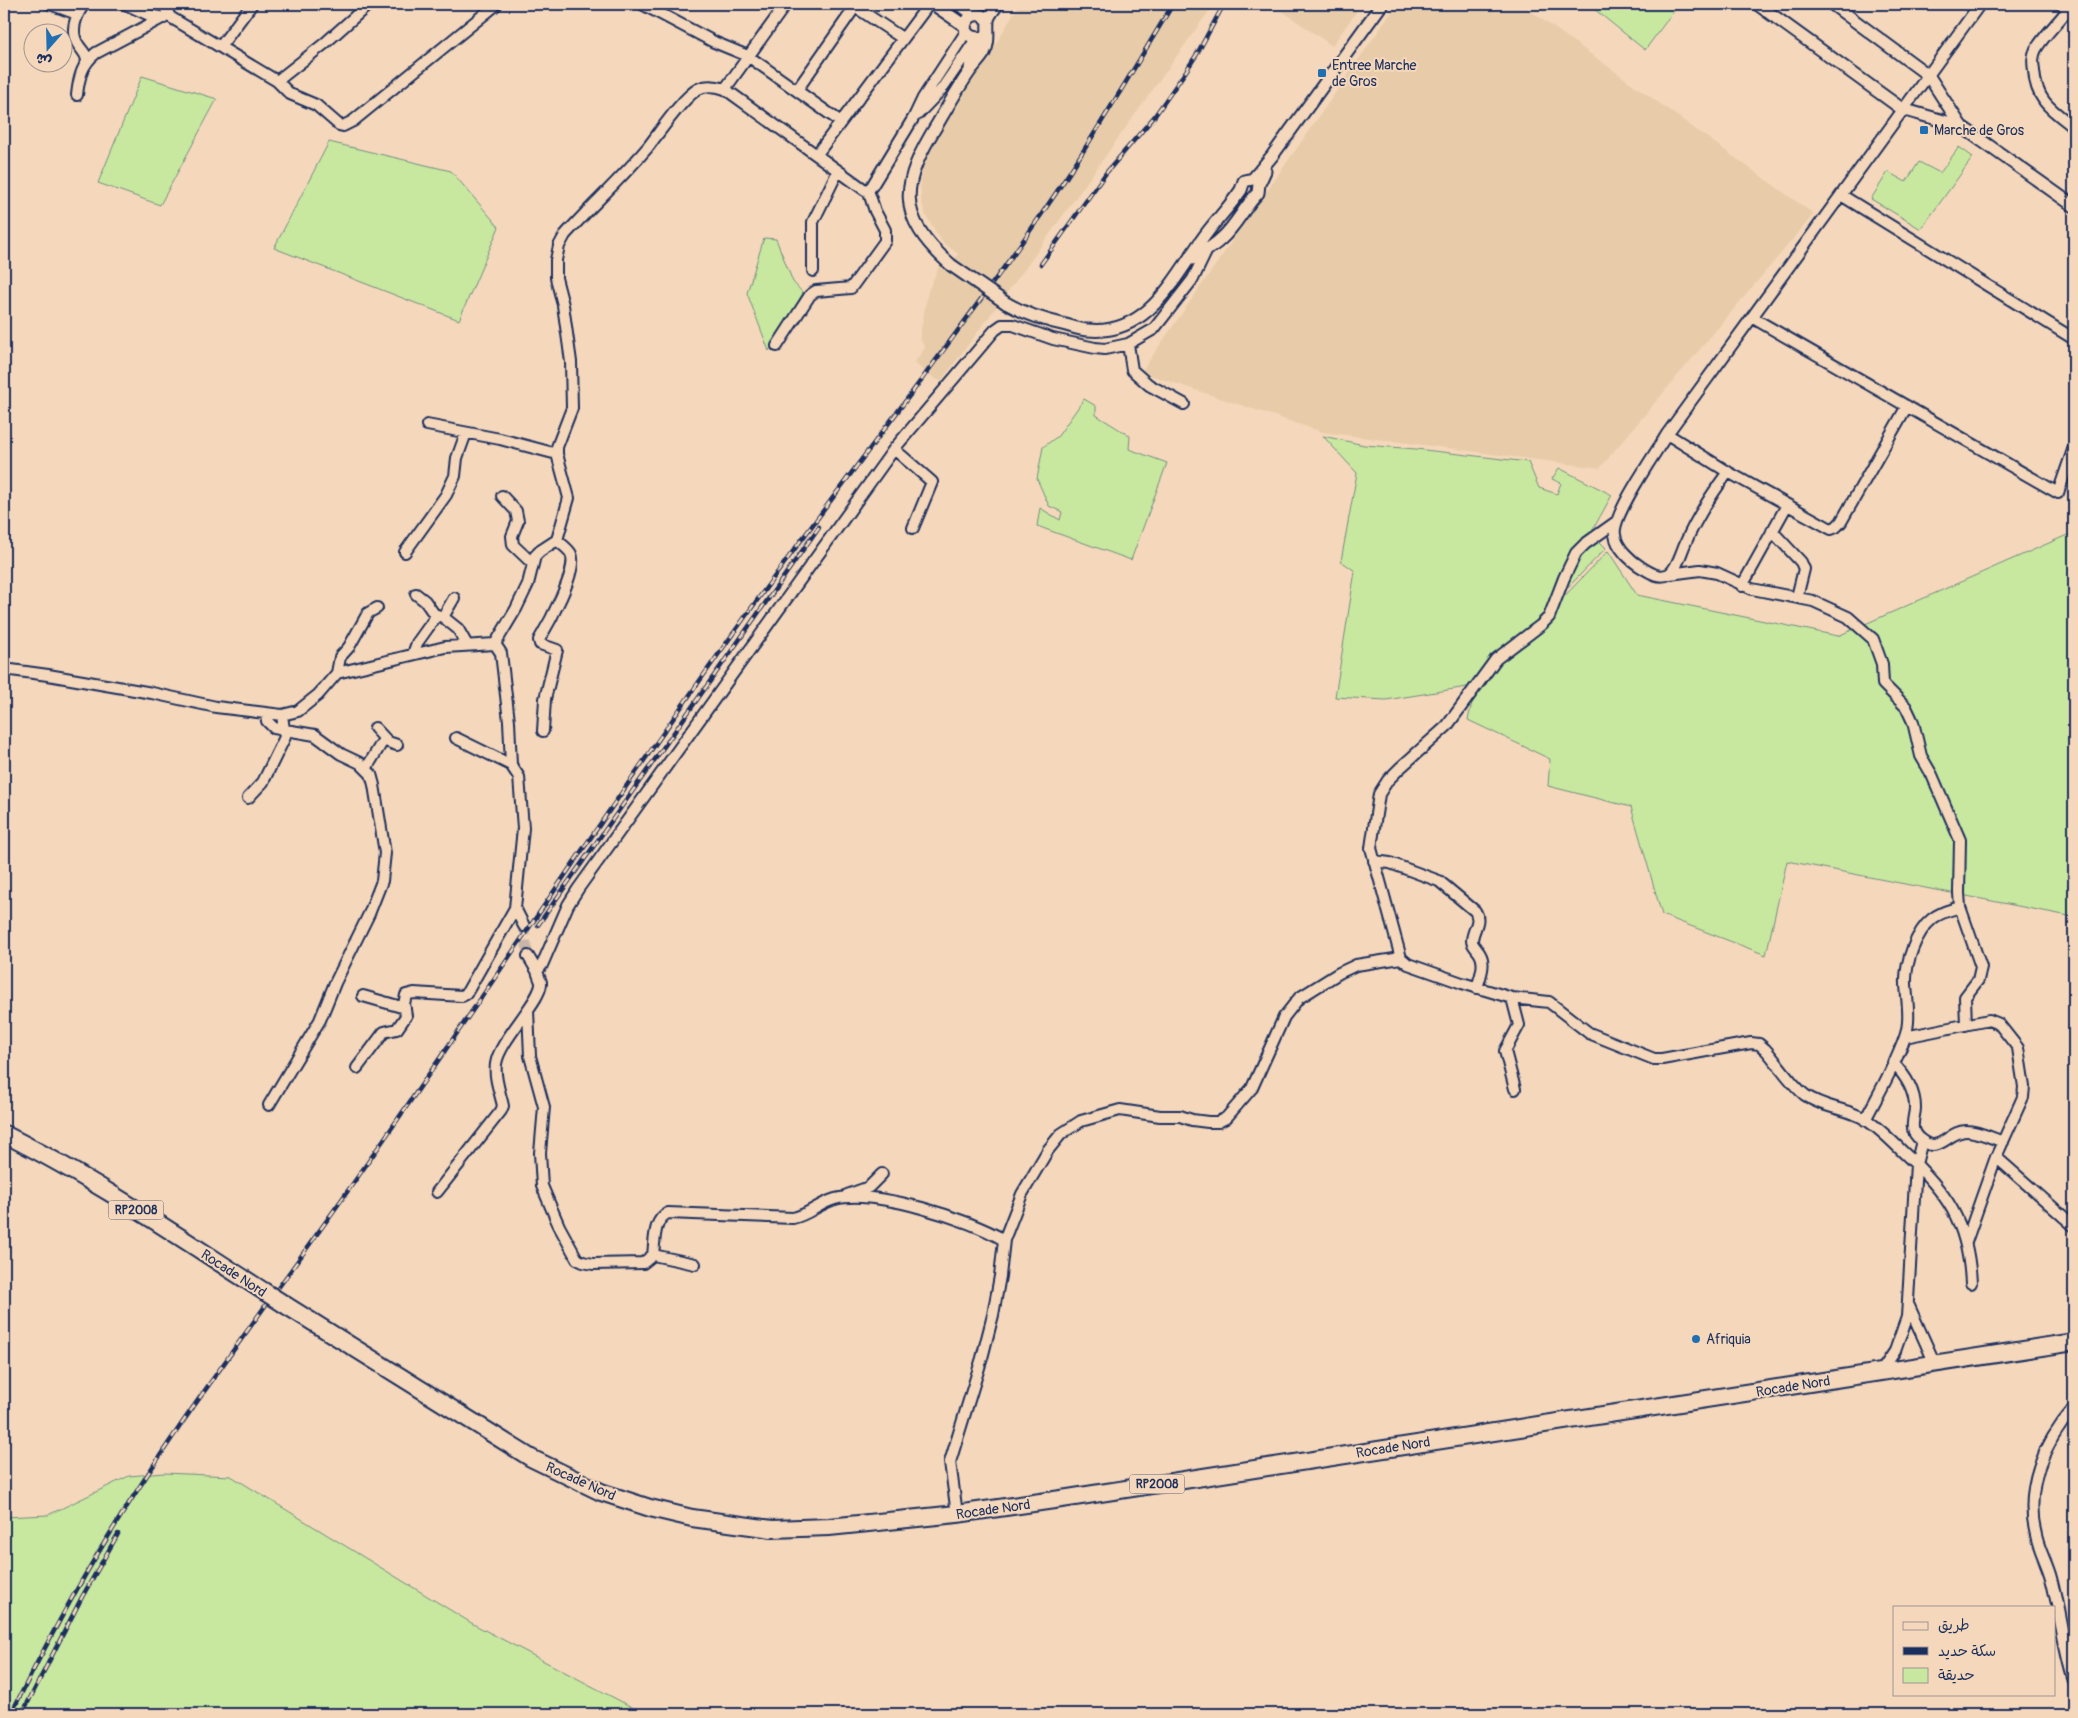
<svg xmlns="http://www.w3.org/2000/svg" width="2078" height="1718" viewBox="0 0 2078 1718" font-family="Pangolin,'Playpen Sans Arabic',sans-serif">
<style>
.built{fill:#e8cca9}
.green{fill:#c8e8a0;stroke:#728c7f}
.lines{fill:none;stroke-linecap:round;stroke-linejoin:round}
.minor-tunnel{stroke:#c9b6a8;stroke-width:10;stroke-dasharray:10 5;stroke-linecap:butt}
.minor-casing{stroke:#1b2f5e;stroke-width:14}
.tertiary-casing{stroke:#1b2f5e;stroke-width:15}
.trunk-casing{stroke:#1b2f5e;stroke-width:20}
.minor{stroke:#f5d8bb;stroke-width:10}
.tertiary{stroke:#f5d8bb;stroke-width:11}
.trunk{stroke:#f5d8bb;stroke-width:16}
.rail-casing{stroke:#1b2f5e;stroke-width:4.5}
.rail{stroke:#f5d8bb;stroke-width:2.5;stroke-dasharray:8;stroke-linecap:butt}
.tertiary-bridge-casing{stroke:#1b2f5e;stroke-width:15;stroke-linecap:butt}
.trunk-bridge-casing{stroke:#1b2f5e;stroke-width:20;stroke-linecap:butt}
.tertiary-bridge{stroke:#f5d8bb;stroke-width:11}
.trunk-bridge{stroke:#f5d8bb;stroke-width:16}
.poi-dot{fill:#1f6fb2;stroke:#f5d8bb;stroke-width:2}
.labels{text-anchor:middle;stroke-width:4;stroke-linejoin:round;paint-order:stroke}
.shield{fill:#f5d8bb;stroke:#5c627a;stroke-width:1}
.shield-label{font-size:12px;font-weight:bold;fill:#1b2f5e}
.poi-label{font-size:14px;fill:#1b2f5e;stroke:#f5d8bb;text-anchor:start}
.street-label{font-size:14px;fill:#1b2f5e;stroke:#f5d8bb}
</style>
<rect width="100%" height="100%" fill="#f5d8bb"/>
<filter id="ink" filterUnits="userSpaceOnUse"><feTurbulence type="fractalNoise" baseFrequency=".02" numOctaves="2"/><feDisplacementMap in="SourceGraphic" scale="10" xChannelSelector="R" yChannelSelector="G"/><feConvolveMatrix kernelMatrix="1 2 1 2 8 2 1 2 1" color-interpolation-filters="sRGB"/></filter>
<g filter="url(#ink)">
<!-- built -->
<path class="built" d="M1019,4H1214L1027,266L941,381L935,379L914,363L925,348L920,339V334L928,291L940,264L947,270L958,254L942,242L926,216L921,201L920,181L924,162L941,128L994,47Z
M1272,4H1362L1332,46Z
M1397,4H1521L1814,214L1600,468L1322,432L1141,372Z"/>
<!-- green -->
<path class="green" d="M1588,4H1679L1645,50Z
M142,76L217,99L160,205L98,183Z
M329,142L451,171L499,227L459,320L274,248Z
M1959,147L1973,157L1921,229L1871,199L1888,172L1906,182L1919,162L1940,173Z
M764,238L776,239L793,282L803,293L769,351L747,293Z
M1084,399L1096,406V415L1130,436L1129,449L1167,463L1131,560L1037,526L1040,508L1060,520L1062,512L1049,506L1037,479L1043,447L1058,436Z
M1323,436L1364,445L1416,449L1528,462L1539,488L1557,494L1561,483L1552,479L1559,468L1612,495L1591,533L1606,548L1473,686L1386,700L1335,697L1355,571L1341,561L1357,473Z
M2074,532V917L1787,861L1766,955L1662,915L1631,807L1548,786L1550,759L1468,720L1475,689L1608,551L1637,595L1838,636Z
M164,1473L231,1476L473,1624L645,1714H4V1517L48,1515L129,1476Z"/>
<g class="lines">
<!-- minor-tunnel -->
<path class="minor-tunnel" d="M524,926L528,956"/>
<defs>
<path id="minor" d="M50,4L77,14
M84,4C75,17 69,32 79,46C83,52 86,53 87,60
M125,4L149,15L164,18
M168,4L166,9L170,17L277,81L290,94L316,105L339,125L343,126L353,121L497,4
M642,4L714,42L748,56L841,122
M851,4L902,38
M2061,4L2068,9L2074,17
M2072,4C2061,20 2046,33 2036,49C2032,57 2033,63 2034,71C2036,101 2052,110 2074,127
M220,47L252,4
M277,81L324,44L369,4
M725,89L786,4
M797,90L855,7
M77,95C79,77 82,64 96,53L162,18
M917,115L941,90L974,42
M817,154L929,4
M868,190L872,186L914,117L923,98L966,32
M1841,195L2074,339
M813,271V222L838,171
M1753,318L2058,493L2074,447
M1128,344L1132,370L1149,385L1184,404
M427,425L500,439L557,454
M1667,434L1728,472L1831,529L1836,527L1841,522L1907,406
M894,449L932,482L913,528
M1728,472C1711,495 1696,518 1685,544C1681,553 1677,569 1669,574C1659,579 1649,572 1641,567C1630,560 1617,548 1615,535C1611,516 1656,453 1667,434L1980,4
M502,496L516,511L518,521L512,536L513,545L532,563
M1616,522L1585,544L1576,553L1564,578L1549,617L1541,625L1496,659L1447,726L1400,768L1388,780L1379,794L1371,848L1401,958L1408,964L1462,983L1512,998L1549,1002L1589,1033L1654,1059H1662L1751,1043L1759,1044L1765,1049C1778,1063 1790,1083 1805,1095C1823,1108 1846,1108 1865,1119C1879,1128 1891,1140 1903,1152C1947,1192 1968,1222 1971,1283
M1772,531L1801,562L1804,569L1797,597
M405,552L446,495L455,476L457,458L466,433
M1670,574L1700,570L1717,573L1752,589L1813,601L1848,617L1873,639L1882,664L1883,684L1906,707L1913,722L1921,756L1932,775L1960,840L1959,893L1960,907L1981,967L1978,980L1965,997L1966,1025
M1742,586L1787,505
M416,594L425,601L434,614L443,617L458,629L467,645
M443,617L454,598
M413,654L417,643L437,615
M4,669L48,675L152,693L216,707L282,715L298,711L318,695L337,673L445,647L495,644L516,609L528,584L535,556L540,551L557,540
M337,673L340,657L349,647L368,613L377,608
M266,714L267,721L274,728L315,735L341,754L360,763L371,774L374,785L385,853L382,881L369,914L335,983L320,1020L269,1105
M375,728L388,742L397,745
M543,731L545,699L557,650L540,644L539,640C548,625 579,569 571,554C569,549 561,544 557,540L569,498L557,454V447L572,408L571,362L563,305L556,278V260L559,246L565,235C592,205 622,178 648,147C659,133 683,97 698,89C706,85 716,86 725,89L865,190H868L875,211L885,230V241L851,288L816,291L810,295L777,346
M456,738L511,765
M366,769L384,739
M248,798L263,782L285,737L282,715
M1374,861L1390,863L1439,881L1475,911C1482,922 1472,930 1472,941C1472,945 1478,950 1480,954C1486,964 1480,977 1477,988
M515,908L524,926
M528,956L537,971
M363,996L405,1008
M1512,998L1519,1025L1505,1051L1515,1089
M528,1010L530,1056L544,1107L540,1153L542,1186L559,1226L577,1259L583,1262L593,1264L643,1263L653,1255C655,1241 653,1220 668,1213L793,1218C808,1215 820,1203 835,1199C874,1189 970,1219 1004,1240
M1905,1037L1989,1020L1999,1024L2018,1048L2024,1087L2023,1097L1996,1157L1966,1242
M1893,1063C1905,1075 1915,1090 1915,1108C1915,1113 1913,1118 1913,1123C1912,1130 1915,1136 1921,1140C1940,1155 1948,1131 1966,1131C1978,1131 1992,1138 2003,1142
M357,1068L384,1032L397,1029L406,1016L404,1004L406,995L414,993L462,996L466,994L515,908L523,828L519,777L511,765L509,721L501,653L495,644
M1865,1120C1879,1093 1895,1066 1905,1037C1911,1020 1907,1002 1906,984C1905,963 1916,932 1932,919C1940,912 1951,910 1960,907
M1996,1157L2074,1226
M437,1192L501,1111L503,1106C500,1092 494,1078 496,1064C499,1040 543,999 541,982C540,979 538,975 537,971L542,965L568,905L578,889L894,449L995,330L1002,325H1013L1053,339L1095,348L1105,349L1128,344L1154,329L1193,279L1208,248
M847,1195L869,1187L882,1174
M653,1255L695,1264
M1909,1306L1935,1364
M1881,1372L1895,1351L1907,1317L1916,1164L1922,1141
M2074,1408C2044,1443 2024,1487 2036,1535C2039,1550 2047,1563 2051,1578C2060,1612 2063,1647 2074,1680
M957,1514L950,1462L982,1358L993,1315L1000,1276L1004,1240L1022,1194L1048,1150L1061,1134L1081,1121L1120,1110L1160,1116H1180L1192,1120L1208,1122H1218L1226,1118L1252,1088L1284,1017L1299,998L1339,973L1356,965L1401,958"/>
<path id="tertiary" d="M933,4L965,26
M959,4L973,14
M1757,4L1902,109L1961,126L2074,206
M1832,4L1928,75L1961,126
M980,38C951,38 971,0 988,21
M970,70C971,59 973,41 984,37
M1192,259C1202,253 1213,247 1221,239C1236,226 1244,207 1258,193L1259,184L1265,171
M951,265C894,215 901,183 938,123C948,106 958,88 970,71C974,65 980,60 984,53C990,42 987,32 988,20C989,15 995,8 998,4
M1006,303C1025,314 1044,320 1066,325C1073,327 1081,330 1088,330C1146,336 1173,281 1201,241C1213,223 1229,208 1241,190L1244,181L1253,179L1272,156L1382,4"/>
<path id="trunk" d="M4,1134C95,1179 179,1237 265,1292
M287,1306L531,1458L601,1492L650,1508L692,1518L772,1529L829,1527L957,1514L1068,1498L2074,1342"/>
</defs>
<!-- minor casing -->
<use href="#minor" class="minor-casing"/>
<!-- tertiary casing -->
<use href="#tertiary" class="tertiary-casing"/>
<!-- trunk casing -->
<use href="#trunk" class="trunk-casing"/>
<!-- minor -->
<use href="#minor" class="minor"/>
<!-- tertiary -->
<use href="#tertiary" class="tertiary"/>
<!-- trunk -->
<use href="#trunk" class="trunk"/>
<defs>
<path id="rail" d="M1041,264L1106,173L1154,117L1186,71L1197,54L1224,4
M538,925L819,527
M11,1714C42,1652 74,1591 111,1532C189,1405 281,1287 366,1165C493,983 615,798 745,617C842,482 946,352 1041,215C1088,147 1130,75 1173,4
M22,1714L82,1597L118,1534"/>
</defs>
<!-- rail casing -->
<use href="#rail" class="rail-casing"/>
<!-- rail -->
<use href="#rail" class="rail"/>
<defs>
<path id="tertiary-bridge" d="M951,265L1006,303"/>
<path id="trunk-bridge" d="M265,1292L287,1306"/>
</defs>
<!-- tertiary-bridge casing -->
<use href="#tertiary-bridge" class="tertiary-bridge-casing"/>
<!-- trunk-bridge casing -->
<use href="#trunk-bridge" class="trunk-bridge-casing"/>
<!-- tertiary-bridge -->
<use href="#tertiary-bridge" class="tertiary-bridge"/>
<!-- trunk-bridge -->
<use href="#trunk-bridge" class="trunk-bridge"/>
</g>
</g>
<!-- markers -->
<g class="poi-dot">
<rect x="1317" y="68" width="10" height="10" rx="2.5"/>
<rect x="1919" y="125" width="10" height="10" rx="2.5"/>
<circle cx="1696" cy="1339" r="5"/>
</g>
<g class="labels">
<!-- shield labels -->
<g class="shield">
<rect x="108.5" y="1200.5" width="55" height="19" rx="4"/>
<rect x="1129.5" y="1474.5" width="55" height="19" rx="4"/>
</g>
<g class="shield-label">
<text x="136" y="1214">RP2008</text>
<text x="1157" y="1488">RP2008</text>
</g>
<!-- poi labels -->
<g class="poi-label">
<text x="1332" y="70">Entree Marche<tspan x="1332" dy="16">de Gros</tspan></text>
<text x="1934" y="135">Marche de Gros</text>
<text x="1706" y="1344">Afriquia</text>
</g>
<!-- street labels -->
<g class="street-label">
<text transform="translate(234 1273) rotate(33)" y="5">Rocade Nord</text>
<text transform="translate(1793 1386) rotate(-9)" y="5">Rocade Nord</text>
<text transform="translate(1393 1447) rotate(-9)" y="5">Rocade Nord</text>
<text transform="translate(581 1481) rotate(24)" y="5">Rocade Nord</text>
<text transform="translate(993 1509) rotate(-8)" y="5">Rocade Nord</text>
</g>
</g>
<!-- margin -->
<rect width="2078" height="1718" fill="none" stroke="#f5d8bb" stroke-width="20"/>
<rect x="10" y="10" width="2058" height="1698" fill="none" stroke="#1b2f5e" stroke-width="2" filter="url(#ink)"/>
<!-- legend -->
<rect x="1893" y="1606" width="162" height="90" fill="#f5d8bb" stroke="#9e9496"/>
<rect x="1903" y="1622" width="25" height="8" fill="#f5d8bb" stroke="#9e9496"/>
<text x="1938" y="1630" font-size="15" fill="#1b2f5e">طريق</text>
<rect x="1903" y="1647" width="25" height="8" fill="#1b2f5e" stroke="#9e9496"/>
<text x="1938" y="1656" font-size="15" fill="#1b2f5e">سكة حديد</text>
<rect x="1903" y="1668" width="25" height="15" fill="#c8e8a0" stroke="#9e9496"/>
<text x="1938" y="1680" font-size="15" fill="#1b2f5e">حديقة</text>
<!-- north arrow -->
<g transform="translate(48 48) rotate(200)"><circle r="24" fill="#f5d8bb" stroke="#9e9496"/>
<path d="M0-4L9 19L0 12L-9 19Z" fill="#1f6fb2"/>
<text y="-8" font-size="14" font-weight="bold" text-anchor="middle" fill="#1b2f5e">ش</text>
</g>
</svg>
